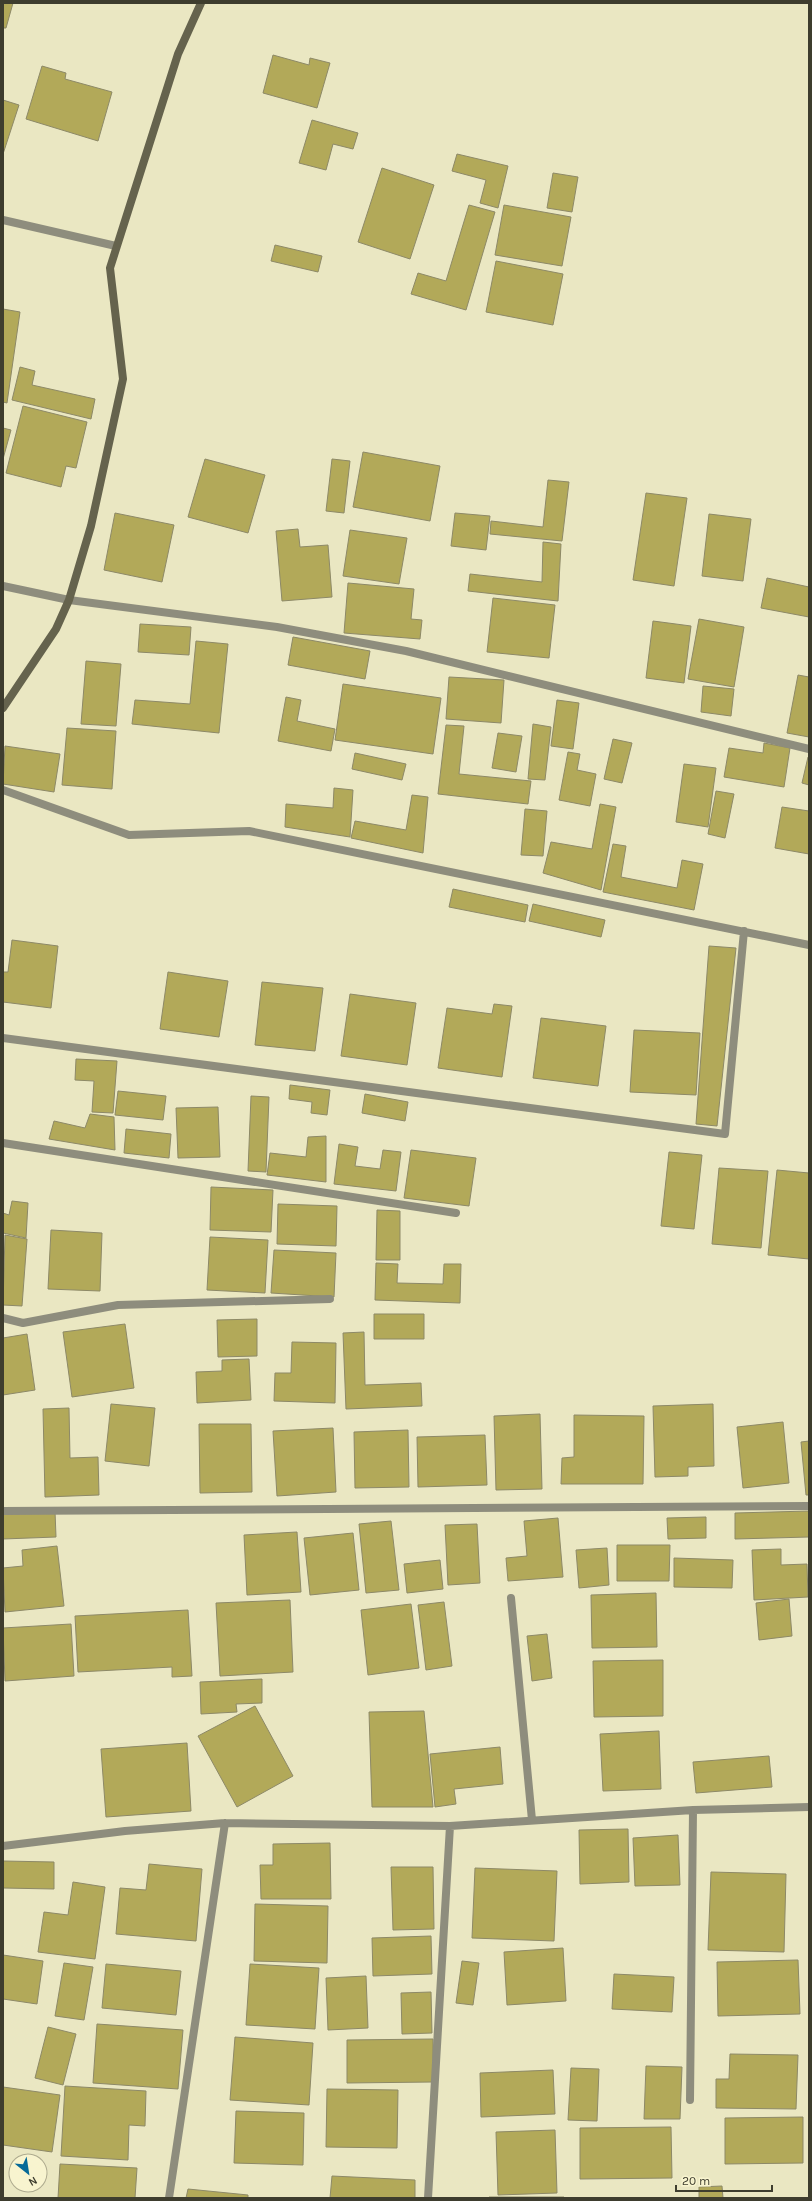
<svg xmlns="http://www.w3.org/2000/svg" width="812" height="2201" viewBox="0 0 812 2201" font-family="Karla,sans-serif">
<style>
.building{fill:#b2a959;stroke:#8d8967}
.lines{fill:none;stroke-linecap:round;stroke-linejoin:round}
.street{stroke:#8e8d7d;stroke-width:8}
.secondary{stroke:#65634d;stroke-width:8}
</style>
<rect width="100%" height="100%" fill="#eae7c2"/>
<!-- building -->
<path class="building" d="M3,3H13L6,28H3Z
M273,55L309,65L310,58L330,63L317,108L263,93Z
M42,66L66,73L65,79L112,92L98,141L26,119Z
M3,100L19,105L3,154Z
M312,120L358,133L353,149L333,144L326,170L299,163Z
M457,154L508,166L498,208L480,203L486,180L452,171Z
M382,168L434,185L410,259L358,242Z
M553,173L578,177L572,212L547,208Z
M469,205L495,212L466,310L411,294L418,273L446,281Z
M504,205L571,217L562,266L495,255Z
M275,245L322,256L318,272L271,261Z
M496,261L563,274L553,325L486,312Z
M3,309L20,312L7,403L3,402Z
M20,367L35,371L32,385L95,399L91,419L12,400Z
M23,406L87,422L76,468L66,466L61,487L6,473Z
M3,428L11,430L3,459Z
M363,452L440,466L430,521L353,507Z
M205,459L265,475L248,533L188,517Z
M332,459L350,461L344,513L326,511Z
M548,480L569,482L562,541L490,534L491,521L543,527Z
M646,493L687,498L674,586L633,580Z
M115,513L174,525L162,582L104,570Z
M455,513L490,516L486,550L451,546Z
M709,514L751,519L743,581L702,576Z
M298,529L300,547L328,545L332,597L282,601L276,531Z
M350,530L407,538L399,584L343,576Z
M543,542L561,544L558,601L468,591L470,574L542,582Z
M767,578L809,587V617L761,608Z
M348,583L414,589L411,619L422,620L420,639L344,633Z
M493,598L555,605L549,658L487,652Z
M699,619L744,627L734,687L688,679Z
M653,621L691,626L684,683L646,678Z
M140,624L191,627L189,655L138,652Z
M293,637L370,651L365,679L288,665Z
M196,641L228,644L219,733L132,724L135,700L190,704Z
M86,661L121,664L116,726L81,724Z
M798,675L809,677V737L787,733Z
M449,677L504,680L501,723L446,719Z
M343,684L441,698L433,754L335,740Z
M703,686L734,689L731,716L701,712Z
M286,697L301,700L297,721L335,729L331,751L278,741Z
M557,700L579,703L573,749L551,746Z
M533,724L551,727L545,780L528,779Z
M446,725L464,726L459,774L531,781L528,804L438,794Z
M67,728L116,731L112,789L62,785Z
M498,733L522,736L516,772L492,768Z
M613,739L632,743L622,783L604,779Z
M764,743L790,748L784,787L724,777L729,748L763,753Z
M5,746L60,754L54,792L3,784Z
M568,752L580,754L577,770L596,774L590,806L559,800Z
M355,753L406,764L402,780L352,769Z
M808,757H809V785L802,783Z
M684,764L716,768L708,827L676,822Z
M334,788L353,790L350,837L285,827L286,804L333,808Z
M716,791L734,794L725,838L708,834Z
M412,795L428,797L423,853L351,838L355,821L406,830Z
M600,804L616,807L601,890L543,873L551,842L592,849Z
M782,807L809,811V854L775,848Z
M525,809L547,811L543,856L521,855Z
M613,844L626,846L621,877L677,888L682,860L703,864L694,910L603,892Z
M453,889L528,905L525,922L449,907Z
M533,904L605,920L601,937L529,921Z
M12,940L58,946L51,1008L3,1002V972H8Z
M709,946L736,948L717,1126L696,1124Z
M168,972L228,981L219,1037L160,1029Z
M262,982L323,988L315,1051L255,1045Z
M350,994L416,1003L407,1065L341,1056Z
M494,1004L512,1006L502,1077L438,1068L447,1008L492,1014Z
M541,1018L606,1026L598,1086L533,1078Z
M634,1030L700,1033L696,1095L630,1092Z
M76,1059L117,1061L113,1113L92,1112L94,1081L75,1080Z
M290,1085L330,1090L327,1115L311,1113L312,1102L289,1099Z
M118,1091L166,1096L163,1120L115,1115Z
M365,1094L408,1102L405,1121L362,1113Z
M251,1096L269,1097L266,1172L248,1171Z
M218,1107L220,1157L178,1158L176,1108Z
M90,1114L114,1117L115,1150L49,1139L54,1121L85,1128Z
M126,1129L171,1134L169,1158L124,1153Z
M326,1136V1182L267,1175L270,1153L306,1157L308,1137Z
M339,1144L358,1147L355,1166L380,1169L383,1150L401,1152L396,1191L334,1184Z
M411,1150L476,1158L469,1206L404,1198Z
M669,1152L702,1155L694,1229L661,1226Z
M719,1168L768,1171L761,1248L712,1244Z
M777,1170L809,1173V1259L768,1255Z
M211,1187L273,1190L271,1232L210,1230Z
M12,1201L28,1203L26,1238L3,1233V1213L9,1215Z
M278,1204L337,1206L336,1246L277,1244Z
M377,1210L400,1211V1260H376Z
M51,1230L102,1233L100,1291L48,1289Z
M5,1235L27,1239L22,1306L3,1305Z
M210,1237L268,1240L265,1293L207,1290Z
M274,1250L336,1253L334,1297L271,1293Z
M376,1263L398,1264L397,1283L443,1284L444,1264H461L460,1303L375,1300Z
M374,1314H424V1339H374Z
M257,1319V1356L218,1357L217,1320Z
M125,1324L134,1388L72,1397L63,1332Z
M364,1332L365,1385L421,1383L422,1406L346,1409L343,1333Z
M27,1334L35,1390L3,1395V1338Z
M292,1342L336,1343L335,1403L274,1401L275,1373H291Z
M249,1359L251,1400L197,1403L196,1372L222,1371V1360Z
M111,1404L155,1408L149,1466L105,1461Z
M713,1404L714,1466L688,1467V1476L655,1477L653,1406Z
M69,1408L70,1458L98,1457L99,1495L45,1497L43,1409Z
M540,1414L542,1489L496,1490L494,1416Z
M574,1415L644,1416L643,1484H561L562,1458L574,1457Z
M783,1422L789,1483L743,1488L737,1427Z
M199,1424H251L252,1492L200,1493Z
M333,1428L336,1492L277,1496L273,1431Z
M408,1430L409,1487L355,1488L354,1432Z
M485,1435L487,1485L418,1487L417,1437Z
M809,1441V1495H806L801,1442Z
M55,1511L56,1537L3,1539V1513Z
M809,1511V1537L735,1539V1513Z
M706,1517V1538L668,1539L667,1518Z
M558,1518L563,1577L508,1581L506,1558L527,1556L524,1521Z
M391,1521L399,1590L366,1593L359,1524Z
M477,1524L480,1583L448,1585L445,1525Z
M297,1532L301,1592L247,1595L244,1535Z
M353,1533L359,1590L310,1595L304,1538Z
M617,1545H670L669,1581H617Z
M57,1546L64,1606L5,1612L3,1568L23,1566L22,1550Z
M607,1548L609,1585L579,1588L576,1550Z
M781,1549V1565L807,1564L808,1597L754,1600L752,1550Z
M674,1558L733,1560L732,1588L674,1587Z
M440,1560L443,1589L407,1593L404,1564Z
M656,1593L657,1647L592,1648L591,1595Z
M789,1599L792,1636L759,1640L756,1603Z
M290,1600L293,1672L220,1676L216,1603Z
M444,1602L452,1666L426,1670L418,1605Z
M411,1604L419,1668L368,1675L361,1610Z
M188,1610L192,1676L172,1677V1667L78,1672L75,1616Z
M71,1624L74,1676L5,1681L3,1628Z
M547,1634L552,1678L532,1681L527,1636Z
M663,1660V1716L594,1717L593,1661Z
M262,1679V1703L236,1704L237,1712L201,1714L200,1682Z
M255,1706L293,1776L237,1807L198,1736Z
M424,1711L433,1807H372L369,1712Z
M659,1731L661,1789L603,1791L600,1734Z
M187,1743L191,1811L106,1817L101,1749Z
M500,1747L503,1784L454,1789L456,1804L435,1807L430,1754Z
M769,1756L772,1787L696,1793L693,1762Z
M628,1829L629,1882L580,1884L579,1830Z
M678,1835L680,1885L635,1886L633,1838Z
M330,1843L331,1899H261L260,1865H273V1844Z
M3,1861L54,1862V1889L3,1888Z
M149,1864L202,1869L196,1941L116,1934L120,1888L146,1890Z
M391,1867H433L434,1929L393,1930Z
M475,1868L557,1871L554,1941L472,1938Z
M711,1872L786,1874L784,1952L708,1950Z
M73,1882L105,1887L95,1959L38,1952L44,1912L68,1915Z
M255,1904L328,1906L327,1963L254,1961Z
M431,1936L432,1974L373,1976L372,1938Z
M563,1948L566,2001L507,2005L504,1952Z
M3,1955L43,1961L37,2004L3,1999Z
M798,1960L800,2014L718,2016L717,1962Z
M462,1961L479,1963L473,2005L456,2003Z
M64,1963L93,1967L84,2020L55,2016Z
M106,1964L181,1971L176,2015L102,2008Z
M250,1964L319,1968L315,2029L246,2025Z
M614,1974L674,1977L672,2012L612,2009Z
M366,1976L368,2028L328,2030L326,1978Z
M431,1992L432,2033L402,2034L401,1993Z
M97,2024L183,2030L178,2089L93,2083Z
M48,2027L76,2034L63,2085L35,2078Z
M235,2037L313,2043L309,2105L230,2100Z
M433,2039V2082L347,2083V2040Z
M730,2054L798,2055L796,2109L716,2108V2079H729Z
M646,2066L682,2067L680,2119H644Z
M571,2068L599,2069L597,2121L568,2120Z
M553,2070L555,2114L481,2117L480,2073Z
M65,2086L146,2091L145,2126L129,2125L128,2160L61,2156Z
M3,2087L60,2095L52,2152L3,2145Z
M327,2089L398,2090L397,2148L326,2147Z
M236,2111L304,2113L303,2165L234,2163Z
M803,2117V2163L725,2164V2118Z
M671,2127L672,2178L580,2179V2128Z
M555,2130L557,2193L498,2195L496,2132Z
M60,2164L137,2168L135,2198H58Z
M332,2176L415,2180V2198H330Z
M722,2186L723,2198H699V2187Z
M188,2189L248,2195V2198H186Z
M489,2197H564L565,2198H489Z"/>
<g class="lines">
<!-- street -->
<path class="street" d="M3,220L116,246
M3,586L69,600L277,627L406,651L809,749
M3,790L129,835L249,831L809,945
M3,1038L725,1134L744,931
M3,1143L456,1213
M3,1318L23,1323L118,1305L330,1299
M3,1511L809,1506
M511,1598L532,1820
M3,1846L125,1831L225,1823L450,1826L693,1810L809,1807
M690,2100L693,1810
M169,2198L225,1823
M428,2198L450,1826"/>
<!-- secondary -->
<path class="secondary" d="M3,708L56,629L69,600L91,526L123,379L110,268L178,54L201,3"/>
</g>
<!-- border -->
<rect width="812" height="2201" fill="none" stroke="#3e3d2e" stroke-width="8"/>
<!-- north arrow -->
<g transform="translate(28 2173) rotate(150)"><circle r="19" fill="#f8f4cf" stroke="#aeab8f"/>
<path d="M0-3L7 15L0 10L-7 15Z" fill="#066a98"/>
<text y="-6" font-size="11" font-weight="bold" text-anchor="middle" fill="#3e3d2e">N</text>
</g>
<!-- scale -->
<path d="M676 2185v6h96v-6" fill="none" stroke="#3e3d2e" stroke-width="2"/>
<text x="682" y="2185" font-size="12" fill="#3e3d2e" stroke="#f8f4cf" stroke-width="3" paint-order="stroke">20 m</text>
</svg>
